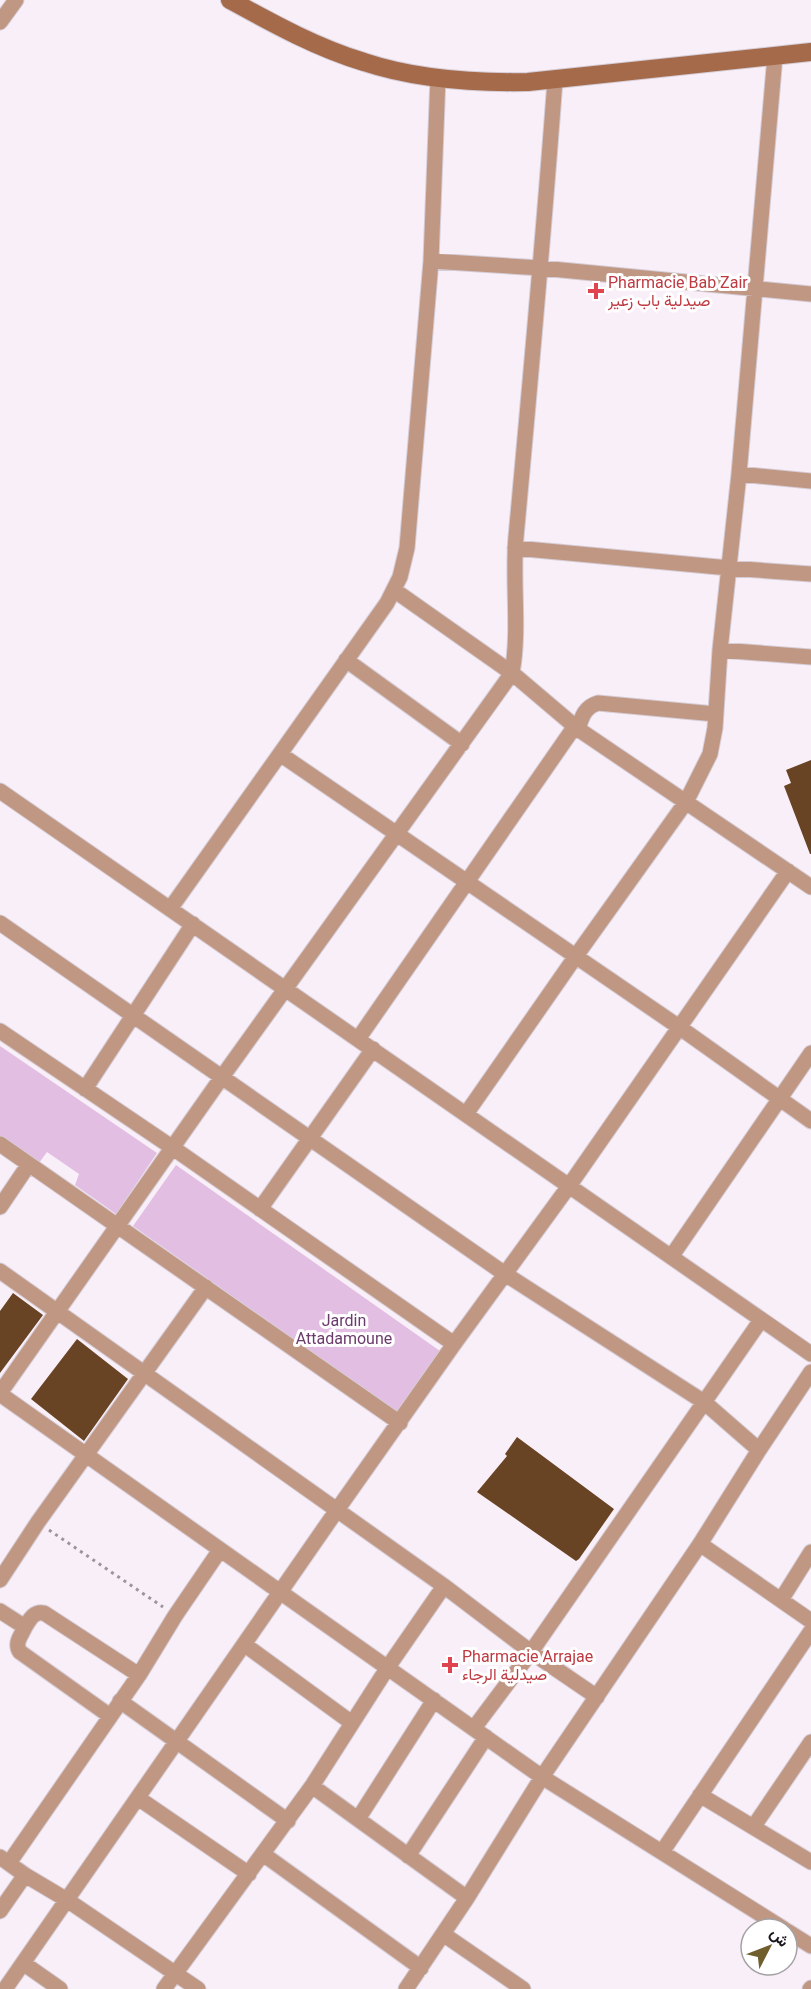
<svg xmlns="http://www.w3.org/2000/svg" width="811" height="1989" viewBox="0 0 811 1989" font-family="Roboto,Vazirmatn,sans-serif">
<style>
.green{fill:#e3bee3}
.building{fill:#694424}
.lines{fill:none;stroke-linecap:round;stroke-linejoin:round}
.street-casing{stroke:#d5ccd5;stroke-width:17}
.secondary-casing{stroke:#d5ccd5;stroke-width:20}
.path{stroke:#9c959c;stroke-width:3;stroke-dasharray:3 4.5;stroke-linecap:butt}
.street{stroke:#c09782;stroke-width:15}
.secondary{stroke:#a46a4a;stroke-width:18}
.health-dot{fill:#e0444e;stroke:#fff;stroke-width:2}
.labels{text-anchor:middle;stroke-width:6;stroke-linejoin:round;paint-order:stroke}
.health-label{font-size:16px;fill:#be3a42;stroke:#fff;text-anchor:start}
.park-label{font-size:16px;fill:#6b3a6c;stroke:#fff}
</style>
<rect width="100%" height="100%" fill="#f9eff9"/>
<!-- green -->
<path class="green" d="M0,1046L157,1153L116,1214L75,1185L79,1174L47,1152L39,1163L0,1136Z
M176,1165L440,1351L397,1412L133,1226Z"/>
<!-- building -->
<path class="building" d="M811,760V854H810L784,786L791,783L786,770Z
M13,1293L43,1315L0,1373V1311Z
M77,1339L128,1379L84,1441L31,1399Z
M517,1437L614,1509L579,1559L576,1561L477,1492L507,1456L505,1454Z"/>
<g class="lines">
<defs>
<path id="street" d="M0,22L16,0
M431,261L541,268L811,294
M739,474L811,481
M515,548L729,568L811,574
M394,590L512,673L578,729L811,887
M720,650L811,657
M346,660L462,744
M578,729C582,716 585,707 598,703L715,714
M280,754L679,1027L811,1121
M0,791L811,1354
M170,909L387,603L400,577L407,548L431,261L438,77
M0,923L505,1274L704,1402L759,1450
M0,1031L173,1148L454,1344
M358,1039L575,726
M85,1089L193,924
M466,1114L576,956L686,802L710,754L715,728L720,650L739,474L775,56
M0,1144L400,1423
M0,1207L29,1164
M260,1209L373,1049
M671,1257L811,1053
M0,1271L444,1586L531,1652L597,1697
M0,1393L222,1077L512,673C520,629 512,582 516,537C530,385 544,232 555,80
M0,1394L542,1777L784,1929
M700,1544L811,1621
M0,1580L38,1522L206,1287
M781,1600L811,1552
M0,1611L25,1627C21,1636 14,1643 20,1652L110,1716
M25,1627C30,1619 34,1611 44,1613L139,1675
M245,1645L352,1723
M120,1701L288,1821
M474,1728L531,1652L761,1320
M312,1786L467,1898
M700,1795L811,1862
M138,1798L249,1874
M358,1819L434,1700
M754,1826L811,1742
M662,1852L811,1631
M263,1854L421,1968
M408,1856L486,1737
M0,1857L25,1875L67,1900L198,1989
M9,1863L139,1675L175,1616L220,1550
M0,1911L25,1875
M787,1931L811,1946
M443,1934L523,1989
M23,1963L60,1989
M5,1989L337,1510L454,1344L569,1186L788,871
M164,1989L312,1786L388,1667L444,1586
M406,1989L467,1898L542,1777L700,1544L759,1450L811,1372
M810,1989L811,1988"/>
<path id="secondary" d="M230,0C272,23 317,48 364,62C415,79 474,83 528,82L811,52"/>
</defs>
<!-- street casing -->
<use href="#street" class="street-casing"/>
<!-- secondary casing -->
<use href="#secondary" class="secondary-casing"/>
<!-- path -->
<path class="path" d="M49,1530L163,1607"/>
<!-- street -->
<use href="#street" class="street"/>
<!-- secondary -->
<use href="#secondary" class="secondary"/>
</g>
<!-- markers -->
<g class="health-dot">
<path d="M593 282h6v6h6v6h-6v6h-6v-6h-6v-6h6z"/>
<path d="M447 1656h6v6h6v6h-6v6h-6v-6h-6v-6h6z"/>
</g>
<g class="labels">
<!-- health labels -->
<g class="health-label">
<text x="608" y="288">Pharmacie Bab Zair<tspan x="608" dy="18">صيدلية باب زعير</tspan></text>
<text x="462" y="1662">Pharmacie Arrajae<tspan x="462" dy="18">صيدلية الرجاء</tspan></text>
</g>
<!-- park labels -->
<g class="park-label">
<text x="344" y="1326">Jardin<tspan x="344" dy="18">Attadamoune</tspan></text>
</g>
</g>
<!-- north arrow -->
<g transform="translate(769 1947) rotate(48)"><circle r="28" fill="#ffffff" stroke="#a3a1a3" stroke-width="1.5"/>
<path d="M0-4.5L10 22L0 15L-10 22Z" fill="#715e2d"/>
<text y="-9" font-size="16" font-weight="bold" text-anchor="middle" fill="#181518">ش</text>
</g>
</svg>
